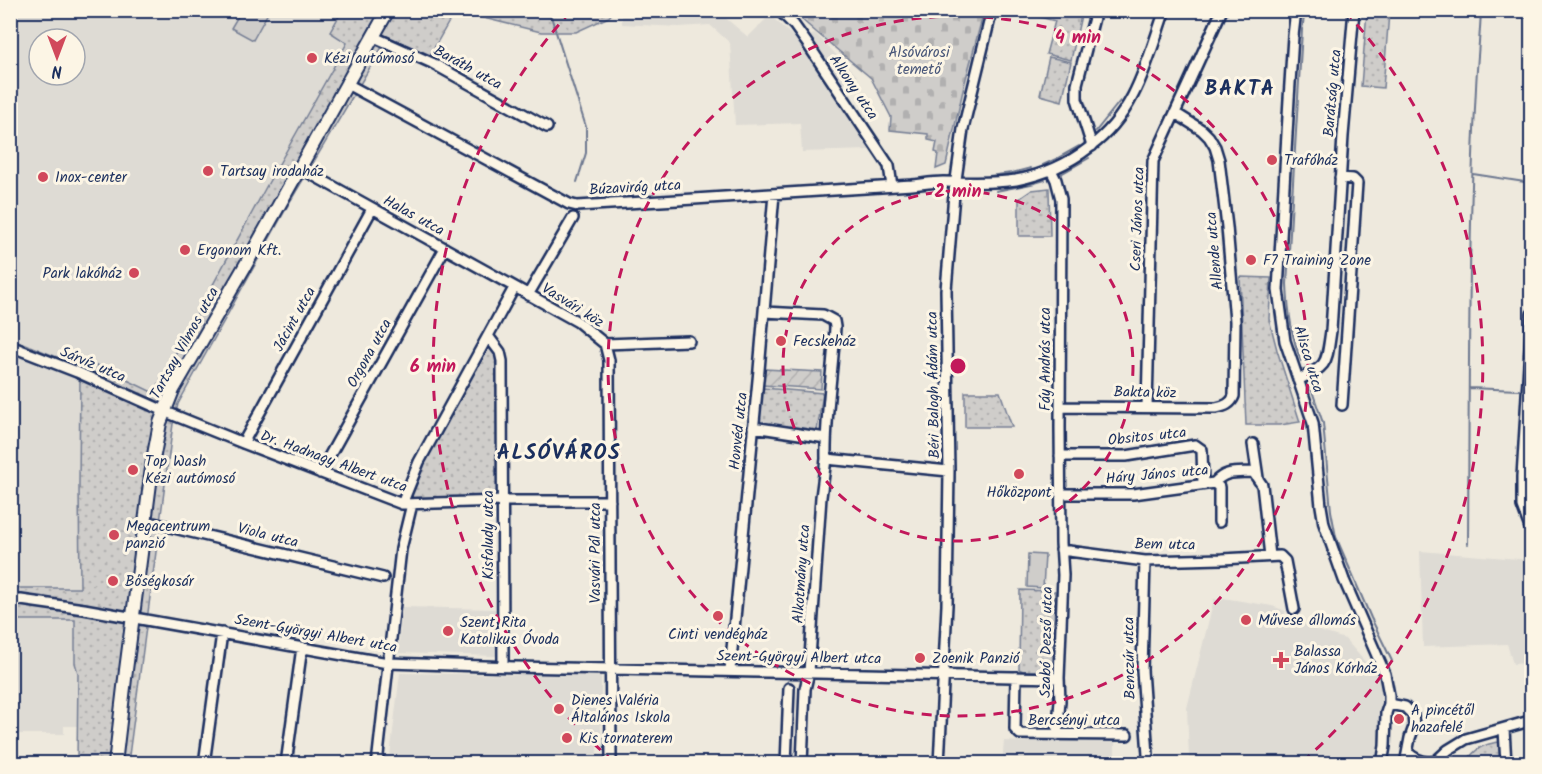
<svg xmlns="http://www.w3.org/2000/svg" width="1542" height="774" viewBox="0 0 1542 774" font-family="Kalam,sans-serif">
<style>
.built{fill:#dedbd4;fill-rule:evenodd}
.grass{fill:url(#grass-dots);stroke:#757e94;stroke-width:1.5}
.cemetery{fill:url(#cemetery-stones);stroke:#757e94;stroke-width:1.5}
.garden{fill:url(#garden-furrows);stroke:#757e94;stroke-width:1.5}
.pitch{fill:#cfcdca;stroke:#757e94;stroke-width:1.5}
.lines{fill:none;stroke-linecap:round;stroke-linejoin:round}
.stream{stroke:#6c778f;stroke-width:2}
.minor-casing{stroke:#1b2f5e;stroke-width:14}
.major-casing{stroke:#1b2f5e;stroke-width:16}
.minor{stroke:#fcf5e5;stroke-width:9}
.major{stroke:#fcf5e5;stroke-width:12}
.ring{fill:none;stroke:#c2185b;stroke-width:3;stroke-dasharray:10 8}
.poi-dot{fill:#d1495b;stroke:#fcf5e5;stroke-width:2}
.labels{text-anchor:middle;stroke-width:6;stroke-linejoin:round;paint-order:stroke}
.park-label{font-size:15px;fill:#485679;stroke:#fcf5e5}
.poi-label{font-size:15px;fill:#1b2f5e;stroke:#fcf5e5;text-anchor:start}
.street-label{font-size:15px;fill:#1b2f5e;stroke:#fcf5e5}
.district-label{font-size:21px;font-weight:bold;letter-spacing:1.5px;fill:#1b2f5e;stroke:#fcf5e5}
.centre{fill:#c2185b;stroke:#fcf5e5;stroke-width:3}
.ring-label{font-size:18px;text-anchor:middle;font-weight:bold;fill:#c2185b;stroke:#fcf5e5;stroke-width:6;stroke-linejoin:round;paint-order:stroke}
</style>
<defs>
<pattern id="grass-dots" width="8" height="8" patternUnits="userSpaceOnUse" patternTransform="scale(1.5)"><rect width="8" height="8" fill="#cfcdca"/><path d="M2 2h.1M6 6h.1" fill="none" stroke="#b1b0b0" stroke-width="1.8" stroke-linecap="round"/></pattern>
<pattern id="cemetery-stones" width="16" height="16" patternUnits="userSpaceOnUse" patternTransform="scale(1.5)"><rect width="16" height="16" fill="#cfcdca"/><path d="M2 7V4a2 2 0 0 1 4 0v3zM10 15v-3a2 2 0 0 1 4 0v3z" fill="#b1b0b0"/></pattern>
<pattern id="garden-furrows" width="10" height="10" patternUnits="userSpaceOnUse" patternTransform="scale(1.5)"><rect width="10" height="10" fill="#cfcdca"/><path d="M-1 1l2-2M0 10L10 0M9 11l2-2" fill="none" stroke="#b1b0b0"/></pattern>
</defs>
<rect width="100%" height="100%" fill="#eee9dd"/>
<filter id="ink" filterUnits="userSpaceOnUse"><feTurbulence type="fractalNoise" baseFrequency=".0167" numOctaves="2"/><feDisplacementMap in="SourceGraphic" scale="12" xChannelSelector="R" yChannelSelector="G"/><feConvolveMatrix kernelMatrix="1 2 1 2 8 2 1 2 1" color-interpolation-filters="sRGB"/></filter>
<g filter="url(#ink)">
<!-- built -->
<path class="built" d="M716,10L748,37L770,15L800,43L815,33L857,76L838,86L877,145L870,150L802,152L800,123L735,125L730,43L710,25L679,27L622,24V11Z
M10,11H342L330,32L348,43L266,187L154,393L84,359L64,360L11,338ZM39,39H75V75H39Z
M10,352L80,377L79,485L80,588H11Z
M1420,551L1531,560V663L1513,664L1507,644L1423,647Z
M1223,598L1272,606L1286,611L1284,615L1313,629L1345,639L1382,681L1378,756L1375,763L1142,764V758H1189L1187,708L1214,599L1222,601Z
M402,607L497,609L496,656L398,653Z
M10,620H75V663L78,673V726H64V734H11Z
M400,673L601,676V742H597V754H599V763L389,764Z
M1027,738H1115V763L1002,764L1004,741L1026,742Z"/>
<!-- grass -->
<path class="grass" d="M342,11H614L609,17L576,32H541L455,11L430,55L388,37L291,200L178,404L173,424L128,763H77L78,673L75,663V620H11V588H80L79,485L80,377L11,352L10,338L64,360L84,359L154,393L266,187L347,43L330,32Z
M1038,11H1082L1071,60L1046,54L1055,21L1036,16Z
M1367,11L1389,13L1383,88L1361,86Z
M1049,57L1071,62L1062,101L1040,95Z
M1049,188L1050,236H1019V199L1032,190Z
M1240,277L1271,278L1269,319L1277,350L1300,422L1280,425H1246Z
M488,340L498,355L499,495L494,498L410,500L416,477Z
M763,388L823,393L817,431L759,423Z
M965,392H1000L1012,427H965Z
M1020,590L1055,591L1053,666L1051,671H1023L1019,669Z
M1499,742L1500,763H1467L1466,762C1475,749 1483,744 1499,742Z"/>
<!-- cemetery -->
<path class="cemetery" d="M792,11H984L964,86L946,165L936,169L938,153L935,152L937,142L928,140V134L890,130L891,117L871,78L816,32Z"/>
<!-- garden -->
<path class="garden" d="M764,369L822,372L821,389L762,385Z"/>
<!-- pitch -->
<path class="pitch" d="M241,11H269L253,40L231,28Z
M1028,554L1045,555L1043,588L1027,587Z"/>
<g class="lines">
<!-- stream -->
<path class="stream" d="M549,10L586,127V153L577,182
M1481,13L1532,18
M1096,131L1120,101
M1043,165L1056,159L1079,146
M1061,174L1089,158
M1473,174L1531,183
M989,176L1012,173L1031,168
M996,191L1031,184L1045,180
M1301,361C1291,336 1288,311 1287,284L1302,30L1305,10
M1310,385L1323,423L1331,511L1336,537L1371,618L1392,661
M1469,388L1519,390
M1468,544C1469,392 1468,240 1476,88C1477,62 1480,36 1481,10"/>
<defs>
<path id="minor" d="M779,10L794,25L809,46L889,166L892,186
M1296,10L1293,36L1289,99L1278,290L1285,341L1313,423L1321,506L1324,524L1344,580L1385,674L1389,695V704L1386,713L1385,746L1382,764
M374,37L432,63L547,127
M347,84L569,204L577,206C616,204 655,201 694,199C767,194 839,190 912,185C922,184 933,182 943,182C968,182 991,184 1016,180C1043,175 1068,164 1090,147C1136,113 1147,61 1165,10
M1092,146L1077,99V84L1096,10
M300,168L578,322L605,344L689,341
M1051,170L1056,180L1061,199L1060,428L1061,543L1063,575L1059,678L1060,701L1057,735
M1340,178L1353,179L1357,183L1342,405
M528,295L573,218
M764,312L823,315L834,321L835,327C833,371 825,415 826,459L949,471
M1532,314L1522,477V506L1532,533
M488,336L500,352L502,361L503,666
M605,344L609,360L611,764
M10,346L77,372L171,414L243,443L402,504L503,501H610
M1298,380C1329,365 1326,364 1331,331L1343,136L1354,10
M1060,407L1216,408C1225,406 1231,404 1234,396L1235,321L1227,227L1219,160L1215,147L1209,137L1202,130L1175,113
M1147,407L1153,161L1222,10
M753,427L826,438
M243,443L372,209
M1253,444L1258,478
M1060,456H1126L1195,445L1202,450L1203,484
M320,473L445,248
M1214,483C1226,470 1236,473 1253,472L1262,485L1270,556
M1060,494H1133L1214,483L1219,487V522
M402,504L419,462L514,288
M145,521L383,578
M1061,550L1145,561L1222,559L1280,556L1285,561L1294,609
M1145,561L1142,670L1148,755
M10,600H21L84,609L388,663L515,667L1059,678
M730,670L759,370L774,194
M1016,677L1015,729L1020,734L1127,735
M1389,704L1405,707L1413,715L1414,727L1410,738L1405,764
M1504,729L1506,764
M1408,753C1416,760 1425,764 1436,761L1437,764
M1436,761L1448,750L1466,739L1526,722L1532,719
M204,764L222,633
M286,764L302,647
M377,764L401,549L412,504
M786,764L789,688
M802,764L805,689L809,672L821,497L826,459
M939,764L947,605L949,471L946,290L954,194L963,129L992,10"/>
<path id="major" d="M115,764L126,670L153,460L160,423L173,390L245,266L388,10"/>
</defs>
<!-- minor casing -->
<use href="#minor" class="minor-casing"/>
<!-- major casing -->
<use href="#major" class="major-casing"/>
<!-- minor -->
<use href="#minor" class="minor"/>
<!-- major -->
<use href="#major" class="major"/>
</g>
</g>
<!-- distance rings -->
<g class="ring">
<circle cx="958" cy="366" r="175"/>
<circle cx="958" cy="366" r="350"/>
<path d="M614 762A525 525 0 0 1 571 11M1345 11A525 525 0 0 1 1302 762"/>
</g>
<!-- markers -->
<g class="poi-dot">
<circle cx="312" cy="58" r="6"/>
<circle cx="1272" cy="160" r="6"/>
<circle cx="208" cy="171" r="6"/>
<circle cx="43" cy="177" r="6"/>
<circle cx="185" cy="250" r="6"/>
<circle cx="1251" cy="260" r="6"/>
<circle cx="134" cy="273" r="6"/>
<circle cx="781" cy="341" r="6"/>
<circle cx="133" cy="470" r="6"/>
<circle cx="1019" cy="474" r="6"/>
<circle cx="114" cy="535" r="6"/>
<circle cx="113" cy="581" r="6"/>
<circle cx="718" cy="616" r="6"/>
<circle cx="1246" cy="620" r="6"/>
<circle cx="448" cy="631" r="6"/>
<circle cx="920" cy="658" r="6"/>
<path d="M1278 651h6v6h6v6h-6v6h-6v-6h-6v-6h6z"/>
<circle cx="559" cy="709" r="6"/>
<circle cx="1399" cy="719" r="6"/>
<circle cx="567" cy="738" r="6"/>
</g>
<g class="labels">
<!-- park labels -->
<g class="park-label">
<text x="919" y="57">Alsóvárosi<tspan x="919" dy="17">temető</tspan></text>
</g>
<!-- poi labels -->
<g class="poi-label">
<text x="324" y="63">Kézi autómosó</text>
<text x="1284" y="165">Trafóház</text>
<text x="220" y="176">Tartsay irodaház</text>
<text x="55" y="182">Inox-center</text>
<text x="197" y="255">Ergonom Kft.</text>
<text x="1263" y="265">F7 Training Zone</text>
<text x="122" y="278" text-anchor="end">Park lakóház</text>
<text x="793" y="346">Fecskeház</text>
<text x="145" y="466">Top Wash<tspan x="145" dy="17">Kézi autómosó</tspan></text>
<text x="1019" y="497" text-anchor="middle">Hőközpont</text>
<text x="126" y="531">Megacentrum<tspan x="126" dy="17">panzió</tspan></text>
<text x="125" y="586">Bőségkosár</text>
<text x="1258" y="625">Művese állomás</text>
<text x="460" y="627">Szent Rita<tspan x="460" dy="17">Katolikus Óvoda</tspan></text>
<text x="718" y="639" text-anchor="middle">Cinti vendégház</text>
<text x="1294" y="656">Balassa<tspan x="1294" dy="17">János Kórház</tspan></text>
<text x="932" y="663">Zoenik Panzió</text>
<text x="571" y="705">Dienes Valéria<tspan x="571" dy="17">Általános Iskola</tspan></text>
<text x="1411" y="715">A pincétől<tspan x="1411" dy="17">hazafelé</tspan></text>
<text x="579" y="743">Kis tornaterem</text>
</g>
<!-- street labels -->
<g class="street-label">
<text transform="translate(468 67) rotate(29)" y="5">Baráth utca</text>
<text transform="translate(854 87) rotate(56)" y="5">Alkony utca</text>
<text transform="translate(1332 93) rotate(-85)" y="5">Barátság utca</text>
<text transform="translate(635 187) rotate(-3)" y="5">Búzavirág utca</text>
<text transform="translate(414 215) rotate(29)" y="5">Halas utca</text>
<text transform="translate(1137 219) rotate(-88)" y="5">Cseri János utca</text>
<text transform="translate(1214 251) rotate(-95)" y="5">Allende utca</text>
<text transform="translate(573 305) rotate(32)" y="5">Vasvári köz</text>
<text transform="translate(294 319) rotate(-61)" y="5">Jácint utca</text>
<text transform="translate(184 343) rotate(-61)" y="5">Tartsay Vilmos utca</text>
<text transform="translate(369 353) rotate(-61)" y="5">Orgona utca</text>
<text transform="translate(1045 359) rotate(-90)" y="5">Fáy András utca</text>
<text transform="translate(1309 359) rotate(73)" y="5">Alisca utca</text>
<text transform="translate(93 364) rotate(23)" y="5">Sárvíz utca</text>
<text transform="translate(933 385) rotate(-91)" y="5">Béri Balogh Ádám utca</text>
<text transform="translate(1145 392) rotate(1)" y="5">Bakta köz</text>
<text transform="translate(738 431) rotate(-84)" y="5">Honvéd utca</text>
<text transform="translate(1147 436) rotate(-6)" y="5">Obsitos utca</text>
<text transform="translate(334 461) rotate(20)" y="5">Dr. Hadnagy Albert utca</text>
<text transform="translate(1157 474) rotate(-5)" y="5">Háry János utca</text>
<text transform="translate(268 535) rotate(14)" y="5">Viola utca</text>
<text transform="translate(488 535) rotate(-90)" y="5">Kisfaludy utca</text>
<text transform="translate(1165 544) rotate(1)" y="5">Bem utca</text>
<text transform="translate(595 553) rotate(-90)" y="5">Vasvári Pál utca</text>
<text transform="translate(801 574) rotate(-86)" y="5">Alkotmány utca</text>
<text transform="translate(316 633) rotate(10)" y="5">Szent-Györgyi Albert utca</text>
<text transform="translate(1046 642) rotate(-89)" y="5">Szabó Dezső utca</text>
<text transform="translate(799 657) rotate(1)" y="5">Szent-Györgyi Albert utca</text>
<text transform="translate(1129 658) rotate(-91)" y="5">Benczúr utca</text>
<text x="1074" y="725">Bercsényi utca</text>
</g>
<!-- district labels -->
<g class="district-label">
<text x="1240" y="95">BAKTA</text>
<text x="559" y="459">ALSÓVÁROS</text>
</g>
</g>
<circle cx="958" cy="366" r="9" class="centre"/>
<g class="ring-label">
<text x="1078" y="43">4 min</text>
<text x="958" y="197">2 min</text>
<text x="433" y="372">6 min</text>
</g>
<!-- margin -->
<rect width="1542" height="774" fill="none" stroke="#fcf5e5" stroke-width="36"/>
<rect x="18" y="18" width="1506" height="738" fill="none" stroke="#1b2f5e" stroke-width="2" filter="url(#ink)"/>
<!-- north arrow -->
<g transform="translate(57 57) rotate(180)"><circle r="28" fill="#fcf5e5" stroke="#a2a6af" stroke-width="1.5"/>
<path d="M0-4.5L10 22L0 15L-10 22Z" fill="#d1495b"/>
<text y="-9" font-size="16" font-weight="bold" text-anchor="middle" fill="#1b2f5e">N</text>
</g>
</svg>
